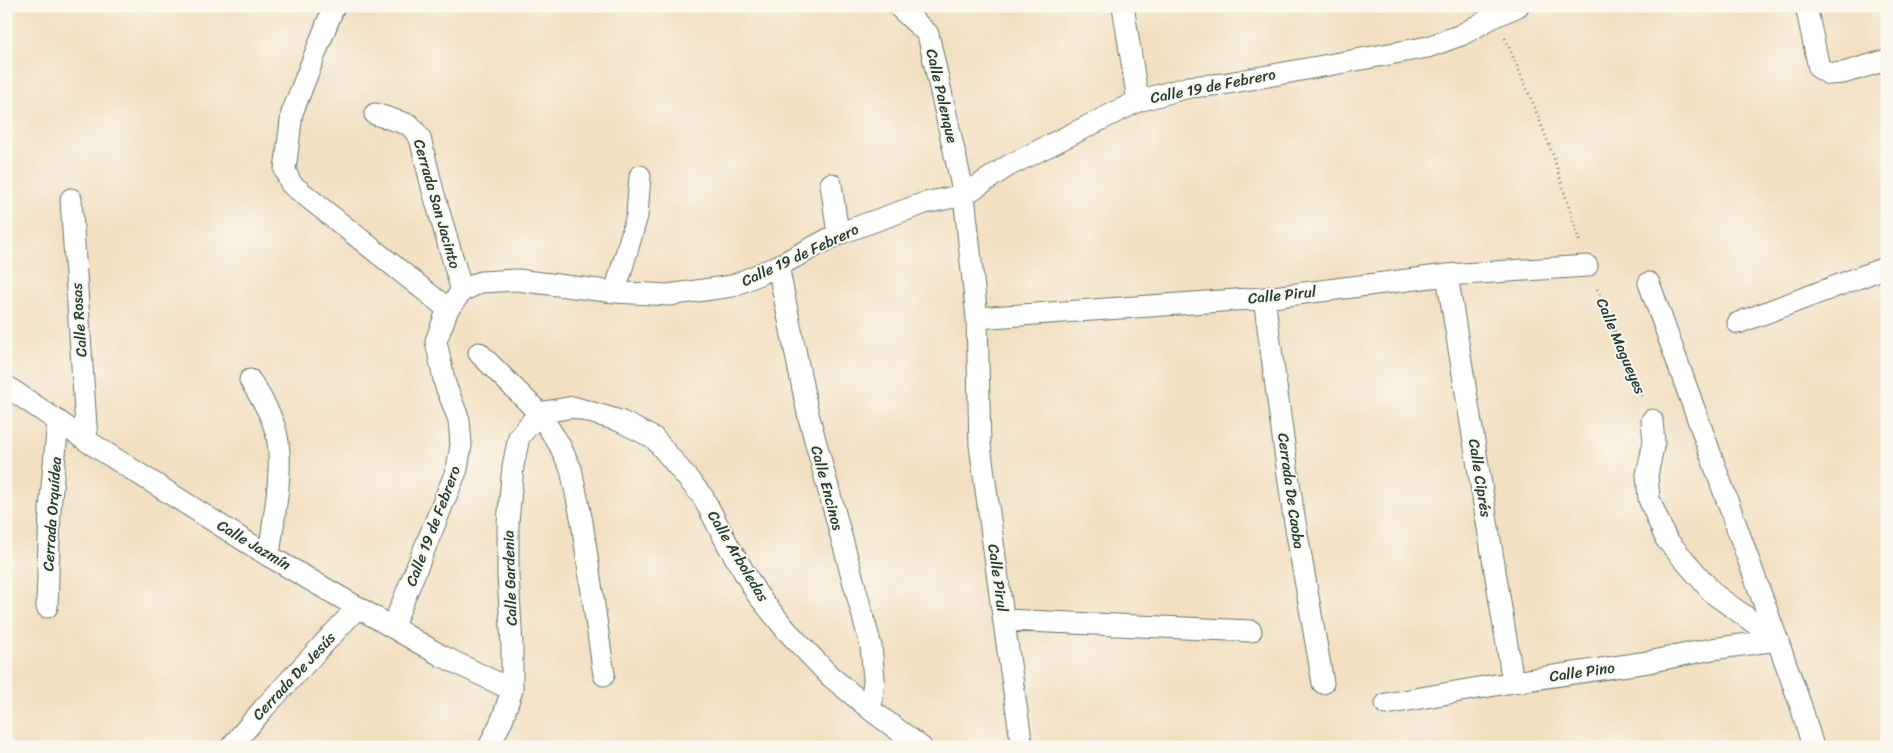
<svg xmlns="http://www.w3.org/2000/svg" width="1893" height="753" viewBox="0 0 1893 753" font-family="Sriracha,sans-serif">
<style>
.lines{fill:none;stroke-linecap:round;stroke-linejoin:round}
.street-casing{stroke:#697666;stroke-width:23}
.path{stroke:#697666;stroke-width:3;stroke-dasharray:1 4;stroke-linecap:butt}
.street{stroke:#fff;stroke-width:21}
.labels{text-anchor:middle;stroke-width:4;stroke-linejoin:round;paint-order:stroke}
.street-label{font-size:15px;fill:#1f3d34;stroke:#fbf7ec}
</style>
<rect width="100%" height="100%" fill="#fbf7ec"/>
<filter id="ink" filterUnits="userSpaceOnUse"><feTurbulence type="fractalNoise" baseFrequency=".02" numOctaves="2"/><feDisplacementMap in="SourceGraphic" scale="10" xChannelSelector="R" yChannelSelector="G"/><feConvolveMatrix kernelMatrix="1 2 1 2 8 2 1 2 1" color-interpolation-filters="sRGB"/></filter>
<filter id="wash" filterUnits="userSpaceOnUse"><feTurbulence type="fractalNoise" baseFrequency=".0096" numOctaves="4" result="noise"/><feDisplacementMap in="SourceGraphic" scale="20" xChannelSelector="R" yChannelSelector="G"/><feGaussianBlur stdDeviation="1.12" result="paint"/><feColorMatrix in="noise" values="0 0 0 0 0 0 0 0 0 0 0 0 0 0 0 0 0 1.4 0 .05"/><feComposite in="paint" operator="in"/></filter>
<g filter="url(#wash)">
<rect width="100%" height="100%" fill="#f2e0c2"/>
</g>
<g filter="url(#ink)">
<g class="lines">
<defs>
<path id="street" d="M334,6L292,113L285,170L291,184L448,309
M1123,6L1138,101
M1806,6L1819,68L1829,74L1843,73L1887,60
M900,8L928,34L964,195L977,318L980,445L1001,602L1022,747
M375,114L410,125L420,138L433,191L462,291
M831,184L838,234
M71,199L87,441
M778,266L808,414L871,646L874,679L871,710
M1447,275L1513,682
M1649,283L1801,706L1813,747
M615,292L637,216L640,176
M1264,298L1293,511L1323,683
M977,318L1264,298L1447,275L1587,266
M1738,323L1887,267
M479,353L539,413L559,444L571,469L582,522L604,675
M250,380C260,396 271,413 276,432C285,466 273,519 269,556
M6,386L87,441L269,556L442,656L512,690
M1652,420L1654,442L1647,475L1649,499L1666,539L1714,594L1778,640
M47,607L50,509L58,421
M1004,620L1251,631
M393,626L457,469L461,445L459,420L445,384L436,341L448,309L462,291L481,282L517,280L615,292L668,295L732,286L778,266L838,234L925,203L964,195L1008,166L1138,101L1189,87L1223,84L1428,47L1461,35L1495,16L1518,6
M1386,704L1513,682L1648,662L1712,649L1778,640
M231,747L264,708L358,607
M489,747L502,720L512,690V646L508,575V523L513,466L519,437L539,413L573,407L620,421L654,438L703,497L728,545L757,594L787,631L830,676L871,710L921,747"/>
</defs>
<!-- street casing -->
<use href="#street" class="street-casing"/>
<!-- path -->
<path class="path" d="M1505,38L1532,101L1553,155L1580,243
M1597,289L1643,398"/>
<!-- street -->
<use href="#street" class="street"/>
</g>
</g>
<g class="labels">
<!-- street labels -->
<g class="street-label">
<text transform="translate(1213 86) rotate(-11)" y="5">Calle 19 de Febrero</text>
<text transform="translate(942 96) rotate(77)" y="5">Calle Palenque</text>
<text transform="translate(437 204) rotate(74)" y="5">Cerrada San Jacinto</text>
<text transform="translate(800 255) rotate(-25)" y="5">Calle 19 de Febrero</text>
<text transform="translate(1282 295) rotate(-6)" y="5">Calle Pirul</text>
<text transform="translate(79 320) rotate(-94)" y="5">Calle Rosas</text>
<text transform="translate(1621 346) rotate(67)" y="5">Calle Magueyes</text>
<text transform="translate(1480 478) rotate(81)" y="5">Calle Ciprés</text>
<text transform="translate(827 488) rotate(75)" y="5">Calle Encinos</text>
<text transform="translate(1291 491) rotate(82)" y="5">Cerrada De Caoba</text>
<text transform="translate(52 514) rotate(-86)" y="5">Cerrada Orquídea</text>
<text transform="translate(433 526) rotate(-69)" y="5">Calle 19 de Febrero</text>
<text transform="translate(254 545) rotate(31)" y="5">Calle Jazmín</text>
<text transform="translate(738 556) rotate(59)" y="5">Calle Arboledas</text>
<text transform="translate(510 578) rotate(-92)" y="5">Calle Gardenia</text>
<text transform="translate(998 578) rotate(82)" y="5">Calle Pirul</text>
<text transform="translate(1582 672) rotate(-8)" y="5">Calle Pino</text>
<text transform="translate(294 676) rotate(-47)" y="5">Cerrada De Jesús</text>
</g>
</g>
<!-- margin -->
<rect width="1893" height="753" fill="none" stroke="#fbf7ec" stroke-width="25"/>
</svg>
